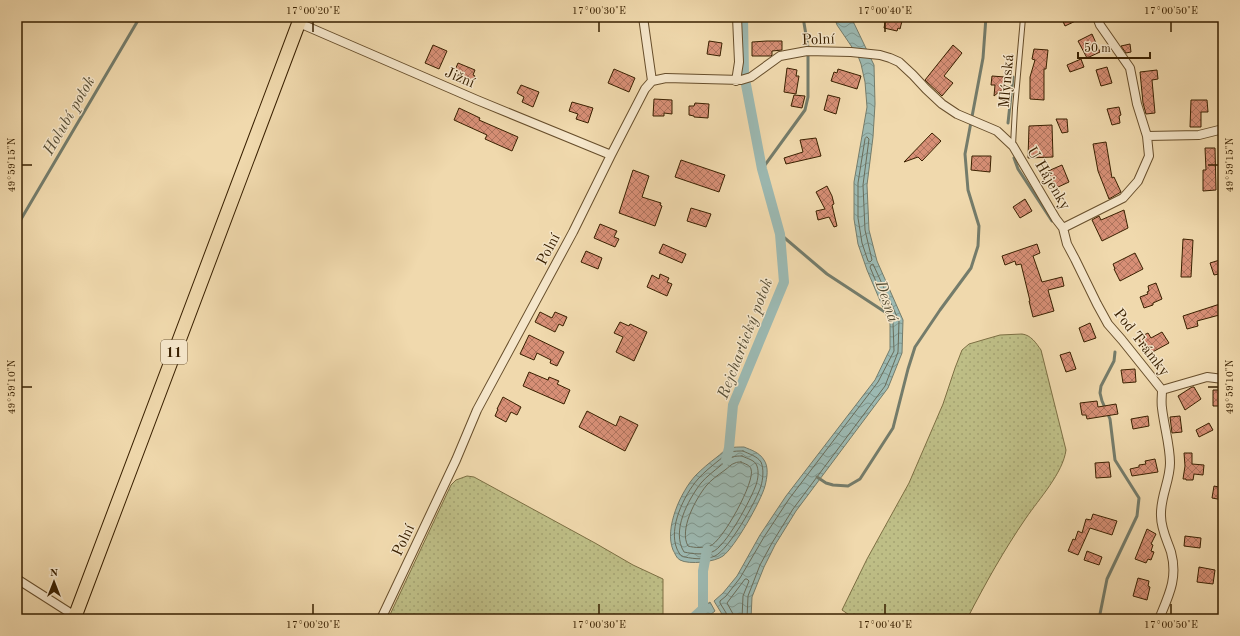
<svg xmlns="http://www.w3.org/2000/svg" width="1240" height="636" viewBox="0 0 1240 636" font-family="'Old Standard TT',serif">
<style>
.grass{fill:url(#grass-dots);stroke:#7c6f43}
.water{fill:url(#water-waves);stroke:#747c6b}
.lines{fill:none;stroke-linecap:round;stroke-linejoin:round}
.shore{stroke:#6a6c59;stroke-width:1}
.stream{stroke:#747c6b;stroke-width:3}
.canal{stroke:#9cb9b2;stroke-width:10}
.building{fill:url(#building-cross-hatch);stroke:#392000}
.service-casing{stroke:#674e2b;stroke-width:6}
.minor-casing{stroke:#674e2b;stroke-width:10}
.primary-casing{stroke:#392000;stroke-width:15}
.service{stroke:#f5e6ca;stroke-width:4}
.minor{stroke:#f5e6ca;stroke-width:8}
.primary{stroke:#f0d9ad;stroke-width:13}
.ticks{fill:none;stroke:#392000;stroke-width:1.5}
.labels{text-anchor:middle;stroke-width:3;stroke-linejoin:round;paint-order:stroke}
.shield{fill:#f5e6ca;stroke:#715b3d;stroke-width:1}
.shield-label{font-size:14px;font-weight:bold;fill:#392000}
.street-label{font-size:15px;fill:#392000;stroke:#f5e6ca}
.water-label{font-size:16px;font-style:italic;fill:#574e35;stroke:#f5e6ca}
.neatline{fill:none;stroke:#392000;stroke-width:1.5}
.ticks-label{font-size:10px;text-anchor:middle;fill:#392000}
</style>
<defs>
<pattern id="grass-dots" width="8" height="8" patternUnits="userSpaceOnUse"><rect width="8" height="8" fill="#bebe86"/><path d="M2 2h.1M6 6h.1" fill="none" stroke="#a4a372" stroke-width="1.8" stroke-linecap="round"/></pattern>
<pattern id="water-waves" width="16" height="10" patternUnits="userSpaceOnUse"><rect width="16" height="10" fill="#9cb9b2"/><path d="M0 5q4-4 8 0t8 0" fill="none" stroke="#80968e"/></pattern>
<pattern id="building-cross-hatch" width="8" height="8" patternUnits="userSpaceOnUse"><rect width="8" height="8" fill="#d78f76"/><path d="M0 0l8 8M0 8l8-8" fill="none" stroke="#af745e"/></pattern>
</defs>
<rect width="100%" height="100%" fill="#f0d9ad"/>
<filter id="stains"><feTurbulence type="fractalNoise" baseFrequency=".005" numOctaves="4"/><feColorMatrix values="0 0 0 0 .2 0 0 0 0 .09 0 0 0 0 .02 0 0 0 .5 -.17"/></filter>
<radialGradient id="worn" r=".72"><stop offset=".6" stop-color="#630" stop-opacity="0"/><stop offset="1" stop-color="#630" stop-opacity=".3"/></radialGradient>
<!-- grass -->
<path class="grass" d="M1022,334C1031,335 1036,343 1041,350L1066,450C1063,473 1039,499 1026,518C1004,550 985,584 967,619H855L842,610L867,559L909,483L943,404L955,368L962,350L969,344L986,339L1000,335Z
M467,476L474,477L595,543L633,565L663,579V619H388L451,485L456,480Z"/>
<!-- water -->
<path class="water" d="M834,17H851L874,65L875,104L873,137L867,185L869,230L877,261L903,320L902,353L888,388L796,511L775,545L764,567L752,597L751,619H725L714,601L723,593L737,576L760,535L786,496L875,380L890,349V324L867,270L858,244L854,219V182L867,107L865,82L861,64L858,56L837,25Z
M744,447C751,450 759,452 764,460C769,467 767,478 765,486C761,501 735,547 723,556C715,562 689,565 680,560C676,558 675,553 673,550C664,528 681,491 696,475C702,469 709,463 717,457C720,455 724,450 729,448C733,447 739,447 744,447Z
M710,602L715,611L705,619H687L691,615Z"/>
<g class="lines">
<!-- shore -->
<path class="shore" d="M867,137L869,139L863,185L865,230L872,260L870,262L868,261L862,243L858,218V183L865,139Z
M743,451C749,454 757,456 761,462C764,469 763,479 761,486C756,502 729,549 715,556C706,560 694,559 685,557C680,556 679,553 677,549C668,528 684,495 698,479C704,472 712,466 718,461C722,458 727,453 731,452C734,451 739,451 743,451Z
M742,456C748,459 755,460 757,466C759,472 758,479 756,485C751,499 726,547 712,552C703,555 693,554 684,552C671,531 688,500 701,483C706,477 714,471 720,466C724,463 728,458 733,457C735,456 739,456 742,456Z
M741,462C745,464 750,465 751,469C756,481 722,542 710,546C703,548 695,548 688,546C679,530 695,500 706,486C711,480 718,475 725,470C728,468 731,464 735,463C737,462 739,462 741,462Z
M728,619V616L720,603V601L726,596L740,578L764,537L789,499L878,382L894,351L893,323L870,267L871,265L873,264L899,321L898,352L885,386L793,509L772,543L760,565L748,596L747,619
M733,619V614L727,603L745,579H747L749,581L743,596L742,619"/>
<!-- stream -->
<path class="stream" d="M803,17L808,47
M1008,123L1013,77
M1014,158L1018,169L1052,221
M762,169L805,110L808,97V56
M17,226L140,17
M780,234L827,274L888,314
M817,477L826,483L833,485L848,486L860,479L893,428L908,369L915,347L940,310L971,268L978,246L979,226L968,190L965,154L983,58L986,17
M1099,619L1107,579L1137,516L1139,498L1115,460L1110,419L1102,401L1100,393L1101,386L1114,361L1115,352"/>
<!-- canal -->
<path class="canal" d="M726,460L729,448L733,405L784,282L780,234L762,169L744,74L743,17
M692,619L703,609V571L707,550"/>
</g>
<!-- building -->
<path class="building" d="M886,17H903L900,29L898,28L897,31L884,28Z
M1061,17H1084L1065,26Z
M1092,34L1100,52L1087,58L1078,41Z
M709,41L722,43L720,56L707,54Z
M767,41H782V50L772,51V55L771,56H752V42Z
M1130,44L1131,52L1126,53L1121,46Z
M433,45L447,51L439,69L425,63Z
M953,45L962,53L944,76L953,83L942,96L925,80Z
M1034,49L1048,50L1046,69H1044V100L1030,99V77L1035,60L1032,59Z
M1081,59L1084,67L1070,72L1067,65Z
M458,63L475,70L473,75L475,76L471,84L458,78L461,73L455,70Z
M1107,67L1112,83L1101,86L1096,70Z
M787,68L797,70L796,76H799L796,94L784,92Z
M614,69L635,78L629,92L608,83Z
M838,69L861,76L857,89L831,81L834,72L837,73Z
M1157,70L1158,79L1152,80L1155,113L1146,114L1143,103L1140,72Z
M992,76L1005,77L1003,91H1000L994,96L995,85H991Z
M521,85L539,92L533,107L522,102L524,97L517,93Z
M794,95L805,96L802,108L791,106Z
M828,95L840,98L836,114L824,110Z
M654,99L672,100V114L664,113V116H653Z
M1191,100H1207L1208,112H1201V127H1190Z
M572,102L593,108L588,123L576,119L578,114L569,111Z
M695,103L709,104L708,118L694,117V116L689,115V106H694Z
M1119,107L1121,115L1119,116L1120,123L1112,125L1107,109Z
M459,108L480,118L479,120L518,137L512,151L485,139L487,135L454,120Z
M1056,119H1067L1068,132L1062,133Z
M1052,125L1053,157L1028,158L1029,126Z
M932,133L941,141L922,161L918,157L904,162Z
M816,138L821,156L786,164L784,158L803,152L800,140Z
M1106,142L1112,178L1114,177L1121,192L1109,199L1098,171L1093,144Z
M1205,148H1215L1216,190L1203,191V170H1206Z
M972,156H991L990,172L971,170Z
M681,160L725,175L719,192L675,177Z
M1062,165L1069,182L1056,188L1048,171Z
M633,170L649,176L642,197L661,203L660,205L662,206L655,226L619,213Z
M827,186L832,196L834,204L832,205L837,226L834,227L829,217L818,220L816,211L825,209L816,192Z
M1025,199L1032,211L1020,218L1013,207Z
M691,208L711,214L706,227L687,221Z
M1124,210L1128,228L1102,241L1092,220L1099,216L1101,220Z
M600,224L617,231L614,237L619,239L615,247L594,238Z
M1183,239L1193,240L1191,277H1181Z
M663,244L686,254L682,263L659,253Z
M1037,244L1040,253L1033,256L1042,282L1062,277L1064,286L1048,290L1054,311L1033,317L1029,301H1030L1021,264L1016,265L1015,261L1005,265L1002,256Z
M586,251L602,258L598,269L581,262Z
M1135,253L1143,269L1120,281L1114,269H1115L1113,264Z
M1223,259V273L1214,275L1210,263Z
M660,274L669,278L667,282L672,284L667,296L647,287L652,275L659,279Z
M1156,283L1162,299L1153,303V305L1144,308L1140,297L1148,294L1147,292L1149,291L1148,286Z
M1223,303V314L1197,321L1198,326L1187,329L1183,316Z
M540,312L552,318L555,312L567,317L563,326L559,324L555,332L535,322Z
M620,322L629,326L630,324L647,332L634,361L616,352L623,337L614,333Z
M1090,323L1096,338L1084,342L1079,328Z
M1162,332L1169,343L1147,355L1138,338L1148,333L1151,338Z
M529,335L564,352L557,366L550,363L551,360L537,353L534,360L520,354Z
M1070,352L1076,369L1066,372L1060,355Z
M1135,369L1136,382L1123,383L1121,370Z
M529,372L548,380L549,377L559,381L557,384L570,390L564,404L523,386Z
M1192,387H1194L1201,399L1185,410L1178,396Z
M1213,390H1223V406H1213Z
M503,397L521,407L517,415L511,412L506,422L495,416L498,409H497Z
M1097,401L1098,407L1116,404L1118,414L1087,419L1086,415H1082L1080,403Z
M587,411L616,426L620,416L638,425L625,451L579,427Z
M1148,416L1149,426L1133,429L1131,419Z
M1180,416L1182,432L1172,433L1170,417Z
M1209,423L1213,430L1199,437L1196,430Z
M1184,453H1192V464L1204,465L1203,475L1194,474L1193,480H1186V479H1183L1185,466Z
M1155,459L1158,472L1132,476L1130,469L1139,467V465L1146,464L1145,461Z
M1109,462L1111,477L1096,478L1095,463Z
M1214,486L1223,488V500L1212,498Z
M1093,514L1117,521L1112,535L1090,528L1078,555L1068,551L1073,539L1075,540L1078,531L1082,533L1086,519L1091,520Z
M1147,529L1156,534L1151,544L1153,545L1151,551L1154,552L1151,560L1148,559L1146,563L1135,559Z
M1185,536L1201,538L1200,548L1184,546Z
M1087,551L1102,557L1099,565L1084,560Z
M1199,567L1215,570L1213,584L1197,582Z
M1138,578L1149,581L1148,586L1150,587L1147,600L1133,596Z"/>
<g class="lines">
<defs>
<path id="service" d="M1013,145L1015,108L1023,18"/>
<path id="minor" d="M643,17L652,81
M1097,17L1100,25L1130,68L1137,104L1147,136
M299,23L477,100L611,155
M736,81L739,62L737,17
M1063,228L1067,244L1075,259L1097,304L1108,324L1122,340L1162,390C1162,396 1161,402 1162,408C1164,426 1170,445 1170,463C1170,481 1160,497 1161,516C1161,529 1167,540 1171,552C1178,578 1169,595 1159,619
M1162,390L1207,377L1223,379
M17,579L75,616
M381,619L456,460L477,410L573,232L611,155L645,89L652,81L666,78L741,80L751,77L780,56L807,51L851,52L880,55L890,58L899,62L913,75L926,89L942,104L957,114L997,131L1013,146L1056,219L1063,228L1123,198L1138,181L1149,156L1147,136L1199,135L1223,129"/>
<path id="primary" d="M74,619L301,17"/>
</defs>
<!-- service casing -->
<use href="#service" class="service-casing"/>
<!-- minor casing -->
<use href="#minor" class="minor-casing"/>
<!-- primary casing -->
<use href="#primary" class="primary-casing"/>
<!-- service -->
<use href="#service" class="service"/>
<!-- minor -->
<use href="#minor" class="minor"/>
<!-- primary -->
<use href="#primary" class="primary"/>
</g>
<!-- ticks -->
<path class="ticks" d="M313,22V32M599,22V32M885,22V32M1171,22V32M22,165H32M1208,165H1218M22,387H32M1208,387H1218M313,604V614M599,604V614M885,604V614M1171,604V614"/>
<g class="labels">
<!-- shield labels -->
<rect class="shield" x="161" y="340" width="26" height="24" rx="3"/>
<g class="shield-label">
<text x="174" y="357">11</text>
</g>
<!-- street labels -->
<g class="street-label">
<text transform="translate(818 39) rotate(-2)" y="5">Polní</text>
<text transform="translate(460 77) rotate(23)" y="5">Jižní</text>
<text transform="translate(1006 81) rotate(-85)" y="5">Mlýnská</text>
<text transform="translate(1049 178) rotate(59)" y="5">U Hájenky</text>
<text transform="translate(548 249) rotate(-62)" y="5">Polní</text>
<text transform="translate(1142 342) rotate(52)" y="5">Pod Trámky</text>
<text transform="translate(403 540) rotate(-65)" y="5">Polní</text>
</g>
<!-- water labels -->
<g class="water-label">
<text transform="translate(68 115) rotate(-60)" y="6">Holubí potok</text>
<text transform="translate(888 301) rotate(71)" y="6">Desná</text>
<text transform="translate(744 338) rotate(-69)" y="6">Rejchartický potok</text>
</g>
</g>
<!-- margin -->
<rect width="1240" height="636" fill="none" stroke="#f0d9ad" stroke-width="44"/>
<!-- north arrow -->
<g transform="translate(54 582)" stroke="#f5e6ca" stroke-width="3" paint-order="stroke">
<path d="M0-3L7 15L0 10L-7 15Z" fill="#392000"/>
<text y="-6" font-size="11" font-weight="bold" text-anchor="middle" fill="#392000">N</text>
</g>
<!-- scale -->
<path d="M1078 52v6h72v-6" fill="none" stroke="#392000" stroke-width="2"/>
<text x="1084" y="52" font-size="12" fill="#392000" stroke="#f5e6ca" stroke-width="3" paint-order="stroke">50 m</text>
<rect x="22" y="22" width="1196" height="592" class="neatline"/>
<g class="ticks-label">
<text x="313" y="14">17°00'20"E</text>
<text x="599" y="14">17°00'30"E</text>
<text x="885" y="14">17°00'40"E</text>
<text x="1171" y="14">17°00'50"E</text>
<text transform="translate(11 165) rotate(-90)" y="4">49°59'15"N</text>
<text transform="translate(1229 165) rotate(-90)" y="4">49°59'15"N</text>
<text transform="translate(11 387) rotate(-90)" y="4">49°59'10"N</text>
<text transform="translate(1229 387) rotate(-90)" y="4">49°59'10"N</text>
<text x="313" y="628">17°00'20"E</text>
<text x="599" y="628">17°00'30"E</text>
<text x="885" y="628">17°00'40"E</text>
<text x="1171" y="628">17°00'50"E</text>
</g>
<rect width="100%" height="100%" filter="url(#stains)"/>
<rect width="100%" height="100%" fill="url(#worn)"/>
</svg>
